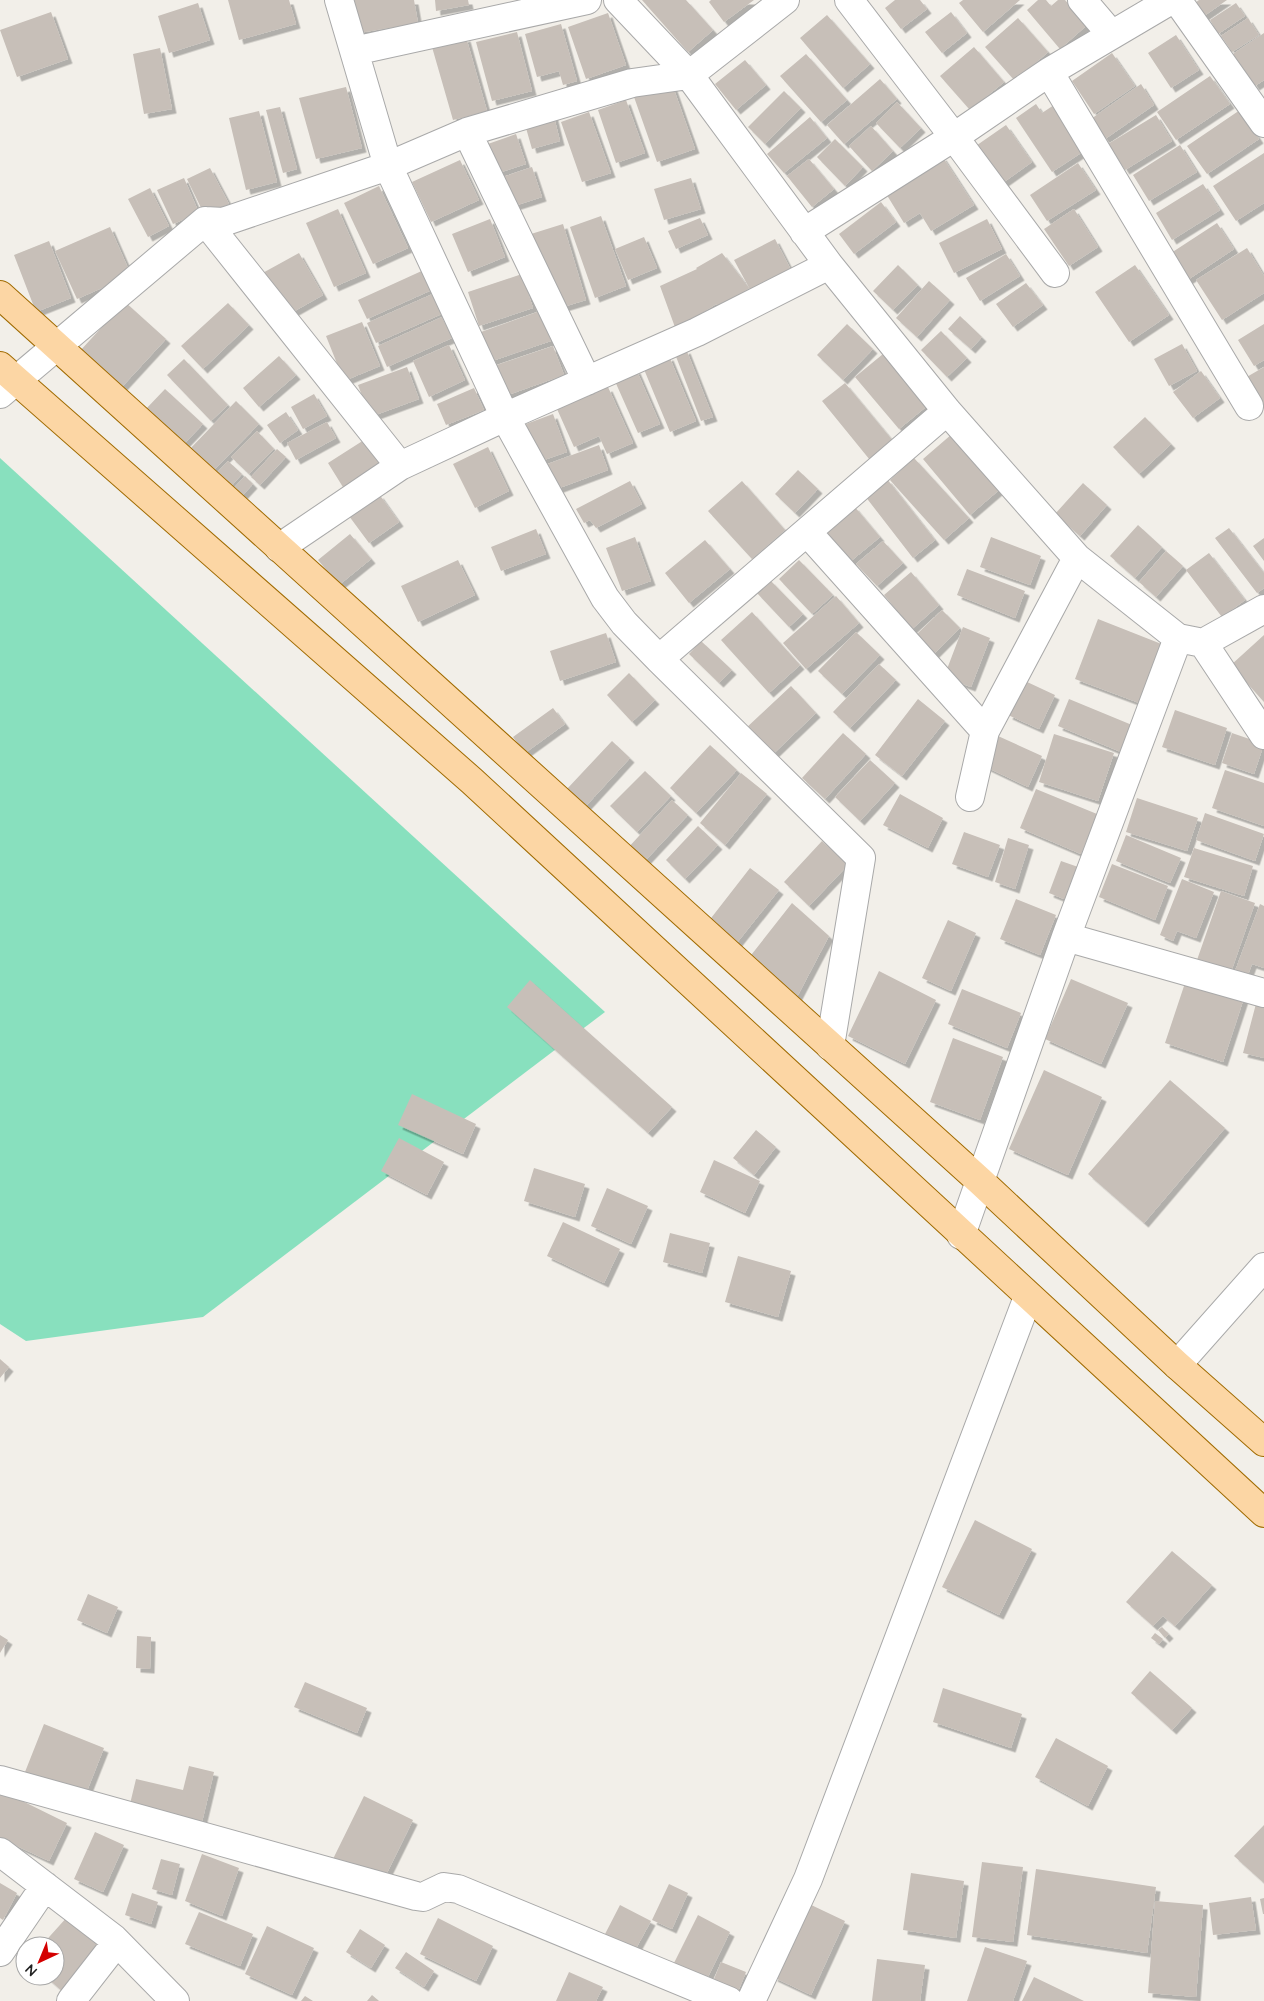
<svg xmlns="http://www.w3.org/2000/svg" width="1264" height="2001" viewBox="0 0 1264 2001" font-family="Quicksand,sans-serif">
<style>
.pitch{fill:#88e0be}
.building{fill:#c7bfb8;filter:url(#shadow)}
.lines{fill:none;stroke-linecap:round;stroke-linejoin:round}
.minor-casing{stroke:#a9a9a9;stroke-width:30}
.major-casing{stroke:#a06b00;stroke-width:30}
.minor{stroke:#fff;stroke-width:28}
.major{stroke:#fcd6a4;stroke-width:28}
</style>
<defs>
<filter id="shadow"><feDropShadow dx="4.5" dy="4.5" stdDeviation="0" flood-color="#0004"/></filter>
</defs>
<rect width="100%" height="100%" fill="#f2efe9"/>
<!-- pitch -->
<path class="pitch" d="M0,458L605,1012L203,1317L26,1341L0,1324Z"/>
<!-- building -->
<path class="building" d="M228,0H289L296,24L239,40Z
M347,0H414L418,23L353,34Z
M435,0H468L469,5L436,11Z
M642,0H686L713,30L688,52Z
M711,0H754L724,22L709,2Z
M895,0H920L927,9L901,29L885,8Z
M963,0H1020L983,32L959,3Z
M1038,0H1046L1051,6L1058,0H1065L1087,25L1060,49L1027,10Z
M1199,0H1227L1204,16L1195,3Z
M198,3L210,40L169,53L158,16Z
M1236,3L1245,16L1218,34L1210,20Z
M51,12L68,59L17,77L0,30Z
M951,12L967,33L942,53L925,32Z
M608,13L626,65L586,79L568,27Z
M827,15L870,64L843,88L800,38Z
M1018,18L1048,52L1015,81L985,47Z
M1248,18L1259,35L1232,52L1221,36Z
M561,24L577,81L563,85L559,71L537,77L525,34Z
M517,32L532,91L492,101L476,42Z
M1264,33V80L1255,86L1233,54Z
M1176,35L1199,70L1171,88L1148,53Z
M466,37L487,111L453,120L432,47Z
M974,47L1004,82L970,110L940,76Z
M160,48L172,109L144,114L133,54Z
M1112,53L1135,86L1094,114L1072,81Z
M806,54L847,100L821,122L780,76Z
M745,60L766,85L736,110L715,84Z
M1210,76L1230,104L1176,140L1157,112Z
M880,79L897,99L844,144L827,125Z
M672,84L695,149L657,162L634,97Z
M1141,84L1154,105L1105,139L1091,119Z
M346,87L362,148L316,159L299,98Z
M784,91L801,108L765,144L748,127Z
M626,100L645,153L616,163L598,110Z
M897,102L921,128L900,148L876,123Z
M1036,104L1042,113L1054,105L1084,151L1052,172L1016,118Z
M280,107L297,169L283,173L266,110Z
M1240,110L1259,139L1207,174L1187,146Z
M259,111L277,182L246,190L229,118Z
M589,112L611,173L582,182L561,122Z
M553,113L560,141L532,149L524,121Z
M1156,115L1172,141L1125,170L1108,144Z
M810,117L827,138L784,173L767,154Z
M1006,125L1032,162L997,187L970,150Z
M871,126L893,151L872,171L849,146Z
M516,134L526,164L495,174L485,145Z
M835,139L863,167L845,186L817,157Z
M1180,145L1197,172L1149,201L1133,175Z
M1264,153V203L1236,221L1213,186Z
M942,156L974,205L931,231L920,213L904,223L885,192Z
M809,159L834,189L812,207L787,176Z
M460,160L479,200L431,222L412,182Z
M1078,163L1096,190L1047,221L1030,195Z
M532,167L542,197L511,207L500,178Z
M210,168L229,204L205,216L187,179Z
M184,178L199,213L173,224L157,190Z
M691,178L701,209L664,220L654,189Z
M1203,184L1220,210L1172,240L1156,213Z
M379,186L408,248L373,264L344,203Z
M150,188L169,226L148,237L128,199Z
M881,202L896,222L854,254L839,234Z
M338,209L366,273L334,287L306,223Z
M1074,209L1098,247L1069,266L1044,229Z
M601,216L626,286L595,298L570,227Z
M700,218L708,235L676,249L668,231Z
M490,219L505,257L468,272L452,234Z
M987,219L1002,249L954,273L939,243Z
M1217,223L1234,249L1186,281L1168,255Z
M563,224L586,300L563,307L531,234Z
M110,227L131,275L77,299L55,251Z
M644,237L657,268L628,280L615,249Z
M775,239L793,274L753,295L734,260Z
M49,241L71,298L36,312L14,255Z
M1247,248L1264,276V293L1222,320L1196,280Z
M299,253L323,295L284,317L259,275Z
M722,253L749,288L722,309L716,304L676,330L660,286L697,269L696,268Z
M1006,254L1020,276L980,301L966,278Z
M898,265L918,285L893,310L873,291Z
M1135,265L1169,315L1129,342L1095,292Z
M426,269L434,289L367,319L358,300Z
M522,274L533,308L479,326L468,292Z
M929,281L950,300L917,337L896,318Z
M1026,283L1043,305L1013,327L996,304Z
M435,293L444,313L376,343L367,323Z
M125,302L166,339L120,389L79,352Z
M228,303L249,325L203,369L181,346Z
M540,311L551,341L492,361L481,332Z
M960,316L982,337L971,349L948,329Z
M442,317L452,338L387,367L378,346Z
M362,322L380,366L344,381L326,336Z
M847,324L873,349L843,380L817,355Z
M1264,324V360L1254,366L1238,340Z
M941,331L967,358L947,377L921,350Z
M1182,344L1197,371L1169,386L1154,359Z
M449,345L465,380L429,397L413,361Z
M553,346L564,375L505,396L494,366Z
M686,349L713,417L701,421L675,354Z
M883,354L927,406L899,429L855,377Z
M279,356L296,375L259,407L243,388Z
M669,356L696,421L670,432L643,367Z
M184,359L228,405L211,421L167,375Z
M407,367L419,399L370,417L358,385Z
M1264,367V409L1245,378Z
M636,369L660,424L638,433L614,379Z
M1201,371L1220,398L1193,418L1173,392Z
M845,383L893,441L870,460L822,401Z
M608,387L633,443L607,454L599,436L574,447L557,409Z
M474,388L484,410L446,425L437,404Z
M165,389L203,424L182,446L145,410Z
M314,394L327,416L303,429L291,407Z
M236,401L259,424L210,474L187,452Z
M286,412L298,430L280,443L267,425Z
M553,414L567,452L541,461L526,424Z
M1145,417L1171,444L1139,474L1113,447Z
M327,422L336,438L296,460L287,443Z
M257,431L274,449L249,474L231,457Z
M952,434L999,490L970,515L923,459Z
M364,440L383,469L346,492L328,463Z
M599,445L608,470L554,490L545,465Z
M488,447L509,491L475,508L453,464Z
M277,449L286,457L260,485L251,477Z
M914,458L969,518L944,540L890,480Z
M228,461L242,474L227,491L212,478Z
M798,470L818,489L795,513L775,494Z
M245,476L253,484L240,498L232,490Z
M887,479L935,540L913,558L865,496Z
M630,481L642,504L596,528L590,520L584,523L576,509Z
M742,481L785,530L752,559L708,511Z
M1083,483L1107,505L1080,536L1055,514Z
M379,494L399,522L369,543L349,516Z
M854,506L880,537L851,561L825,531Z
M1138,525L1162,547L1135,578L1110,556Z
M1229,528L1264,573V588L1257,593L1215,538Z
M536,529L546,554L501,571L491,547Z
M350,534L371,559L339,585L318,560Z
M635,537L651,581L622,591L606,548Z
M991,537L1041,556L1030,585L980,567Z
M1264,538V561L1253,546Z
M705,540L730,569L689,603L665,573Z
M883,541L903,563L877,586L856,564Z
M1166,551L1183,566L1156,597L1139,582Z
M1209,553L1245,600L1222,617L1186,570Z
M458,560L475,595L418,622L401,586Z
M799,560L833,595L812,614L779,579Z
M967,569L1025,591L1015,618L957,595Z
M911,572L939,605L912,629L884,595Z
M770,580L803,614L789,627L757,593Z
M836,596L859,623L806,669L783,643Z
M942,610L960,628L934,654L916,635Z
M752,612L800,665L769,693L721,640Z
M1098,619L1164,645L1142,704L1075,679Z
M963,627L990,638L971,687L944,677Z
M856,632L880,655L842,694L818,671Z
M606,633L616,662L560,681L550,651Z
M1264,635V702L1231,665Z
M701,641L732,670L719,683L689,654Z
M879,664L896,680L850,728L833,712Z
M629,673L655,700L632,722L607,695Z
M1025,681L1055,695L1039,729L1008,715Z
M791,686L816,713L771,756L745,729Z
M918,699L945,721L902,776L875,755Z
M1069,699L1132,725L1121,752L1058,726Z
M553,708L565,724L525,753L513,737Z
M1175,710L1227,728L1215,765L1162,747Z
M843,733L866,754L825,799L802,778Z
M1232,733L1264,744L1254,774L1222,763Z
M1054,734L1114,753L1098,801L1039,782Z
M998,736L1042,756L1028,787L984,766Z
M612,741L630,758L585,807L566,790Z
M710,745L737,770L696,813L670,788Z
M870,760L895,783L860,821L835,797Z
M1225,770L1264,783V826L1212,808Z
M645,771L671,796L637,832L610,806Z
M741,773L767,794L725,845L700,823Z
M1036,789L1097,814L1081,854L1020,828Z
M900,794L943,818L928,848L883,825Z
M1137,798L1198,818L1187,851L1126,832Z
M672,800L688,815L643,863L627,849Z
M1205,813L1264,834L1255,861L1196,840Z
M698,826L718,845L685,879L666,860Z
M964,832L1000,845L988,877L952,864Z
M1126,835L1181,858L1170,883L1116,861Z
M1008,838L1029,845L1015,889L995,882Z
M822,841L848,865L809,906L784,882Z
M1194,848L1253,866L1244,896L1184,877Z
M1061,861L1081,868L1069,901L1049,893Z
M1112,864L1168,886L1155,920L1099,897Z
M750,868L779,890L736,944L708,922Z
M1182,879L1214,892L1196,938L1177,931L1173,941L1160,935Z
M1221,891L1255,903L1231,972L1197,960Z
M1016,899L1056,915L1040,955L1000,939Z
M792,903L829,936L797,997L748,959Z
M1260,904L1264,906V968L1252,964L1248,975L1235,971Z
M948,920L976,933L951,991L922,978Z
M879,971L936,1000L905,1064L848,1036Z
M1071,979L1128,1003L1101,1064L1045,1039Z
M530,980L672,1107L648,1133L507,1007Z
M1186,980L1244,998L1223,1062L1165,1043Z
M962,989L1021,1013L1007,1048L948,1024Z
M1257,1000L1264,1002V1058L1243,1053Z
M953,1038L1003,1057L980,1120L930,1102Z
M1044,1070L1102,1097L1068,1175L1009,1149Z
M1170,1080L1225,1128L1144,1223L1088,1174Z
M412,1094L476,1124L463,1154L398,1125Z
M756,1130L776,1147L754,1175L733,1158Z
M399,1138L444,1162L427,1195L381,1171Z
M714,1160L760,1181L745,1213L700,1192Z
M534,1168L585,1184L575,1217L524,1201Z
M607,1188L648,1206L631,1244L591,1226Z
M563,1222L620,1249L604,1283L547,1256Z
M670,1233L710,1243L702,1273L663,1262Z
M738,1256L791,1271L778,1317L725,1302Z
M0,1359L9,1367L0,1378Z
M975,1520L1032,1549L999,1615L942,1587Z
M1172,1551L1212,1585L1175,1626L1163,1616L1153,1626L1126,1602Z
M88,1594L118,1607L107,1633L77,1620Z
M1162,1627L1169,1634L1165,1638L1158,1630Z
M1155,1633L1163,1639L1159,1644L1151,1638Z
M0,1635L8,1640L0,1653Z
M137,1636L151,1637L150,1669L136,1668Z
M1150,1671L1192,1708L1172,1730L1131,1693Z
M305,1682L367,1708L357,1733L294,1707Z
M943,1688L1022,1714L1011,1748L933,1722Z
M44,1724L104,1748L85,1796L25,1772Z
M1056,1738L1108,1766L1088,1806L1035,1777Z
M189,1766L214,1772L202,1822L130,1804L136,1779L183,1790Z
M0,1790L67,1823L49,1861L0,1838Z
M364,1796L413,1820L382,1883L333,1859Z
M1264,1825V1883L1234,1856Z
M95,1832L124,1845L103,1892L74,1879Z
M202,1854L239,1868L222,1916L185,1901Z
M161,1859L180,1864L172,1895L152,1889Z
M982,1862L1023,1867L1013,1942L972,1937Z
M1036,1869L1156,1887L1147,1953L1027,1935Z
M911,1873L964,1881L956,1938L903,1930Z
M0,1883L17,1893L3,1920L0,1918Z
M669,1884L688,1893L672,1929L652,1920Z
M132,1893L158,1902L151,1924L125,1915Z
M1251,1897L1256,1930L1213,1935L1209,1903Z
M1264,1898V1914H1263L1260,1899Z
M1155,1901L1203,1905L1196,1997L1148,1993Z
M807,1903L845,1921L811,1995L773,1977Z
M620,1905L651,1921L634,1952L604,1936Z
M199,1912L253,1934L240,1966L185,1944Z
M698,1915L730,1932L703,1987L670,1971Z
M68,1916L102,1946L62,1991L45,1976H55V1946H41Z
M438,1918L493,1946L476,1981L420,1954Z
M267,1926L314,1948L292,1995L245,1974Z
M360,1929L385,1945L371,1968L346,1952Z
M985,1947L1027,1961L1013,2001H967Z
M406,1952L434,1971L424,1987L395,1968Z
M877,1959L925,1965L920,2001H872Z
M721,1962L746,1972L737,1994L712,1984Z
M569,1972L603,1987L596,2001H556Z
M1034,1977L1084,2001H1022Z
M372,1995L379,2001H367Z
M305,1996L313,2001H301Z"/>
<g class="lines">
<defs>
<path id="minor" d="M339,0L388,166L505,417L605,598L624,623L659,659
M618,0L689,75L829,265L947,411L1077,558L1178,638L1066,937L961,1235
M849,0L954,137L1055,273
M1082,0L1111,34
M1177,0L1264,123
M354,51L587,0
M1049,72L1171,0
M467,132L587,381
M205,221L223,222L388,166L467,132L632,83L689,75L785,0
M804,232L954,137L1049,72L1249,406
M0,394L205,221L400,466L279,548
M400,466L505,417L697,332L829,265
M807,532L985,731
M1178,638L1203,643L1264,735
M1203,643L1264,609
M970,797L985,731L1077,558
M1066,937L1264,993
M830,1046L861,858L659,659L947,411
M1177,1365L1264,1267
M0,1780L416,1896L423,1897L444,1887L458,1889L729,2001
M0,1852L114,1939L175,2001
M0,1952L45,1886
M71,2001L117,1942
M751,2001L808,1879L1028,1297"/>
<path id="major" d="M0,295L980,1181L1177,1365L1264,1442
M0,366L472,781L1264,1513"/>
</defs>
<!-- minor casing -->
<use href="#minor" class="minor-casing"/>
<!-- major casing -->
<use href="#major" class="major-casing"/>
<!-- minor -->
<use href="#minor" class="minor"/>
<!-- major -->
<use href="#major" class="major"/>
</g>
<!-- north arrow -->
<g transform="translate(40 1961) rotate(224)"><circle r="24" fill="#ffffff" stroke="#a7a7a7"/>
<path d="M0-4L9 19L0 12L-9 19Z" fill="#d40000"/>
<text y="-8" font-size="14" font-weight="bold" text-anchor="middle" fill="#222222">N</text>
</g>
</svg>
